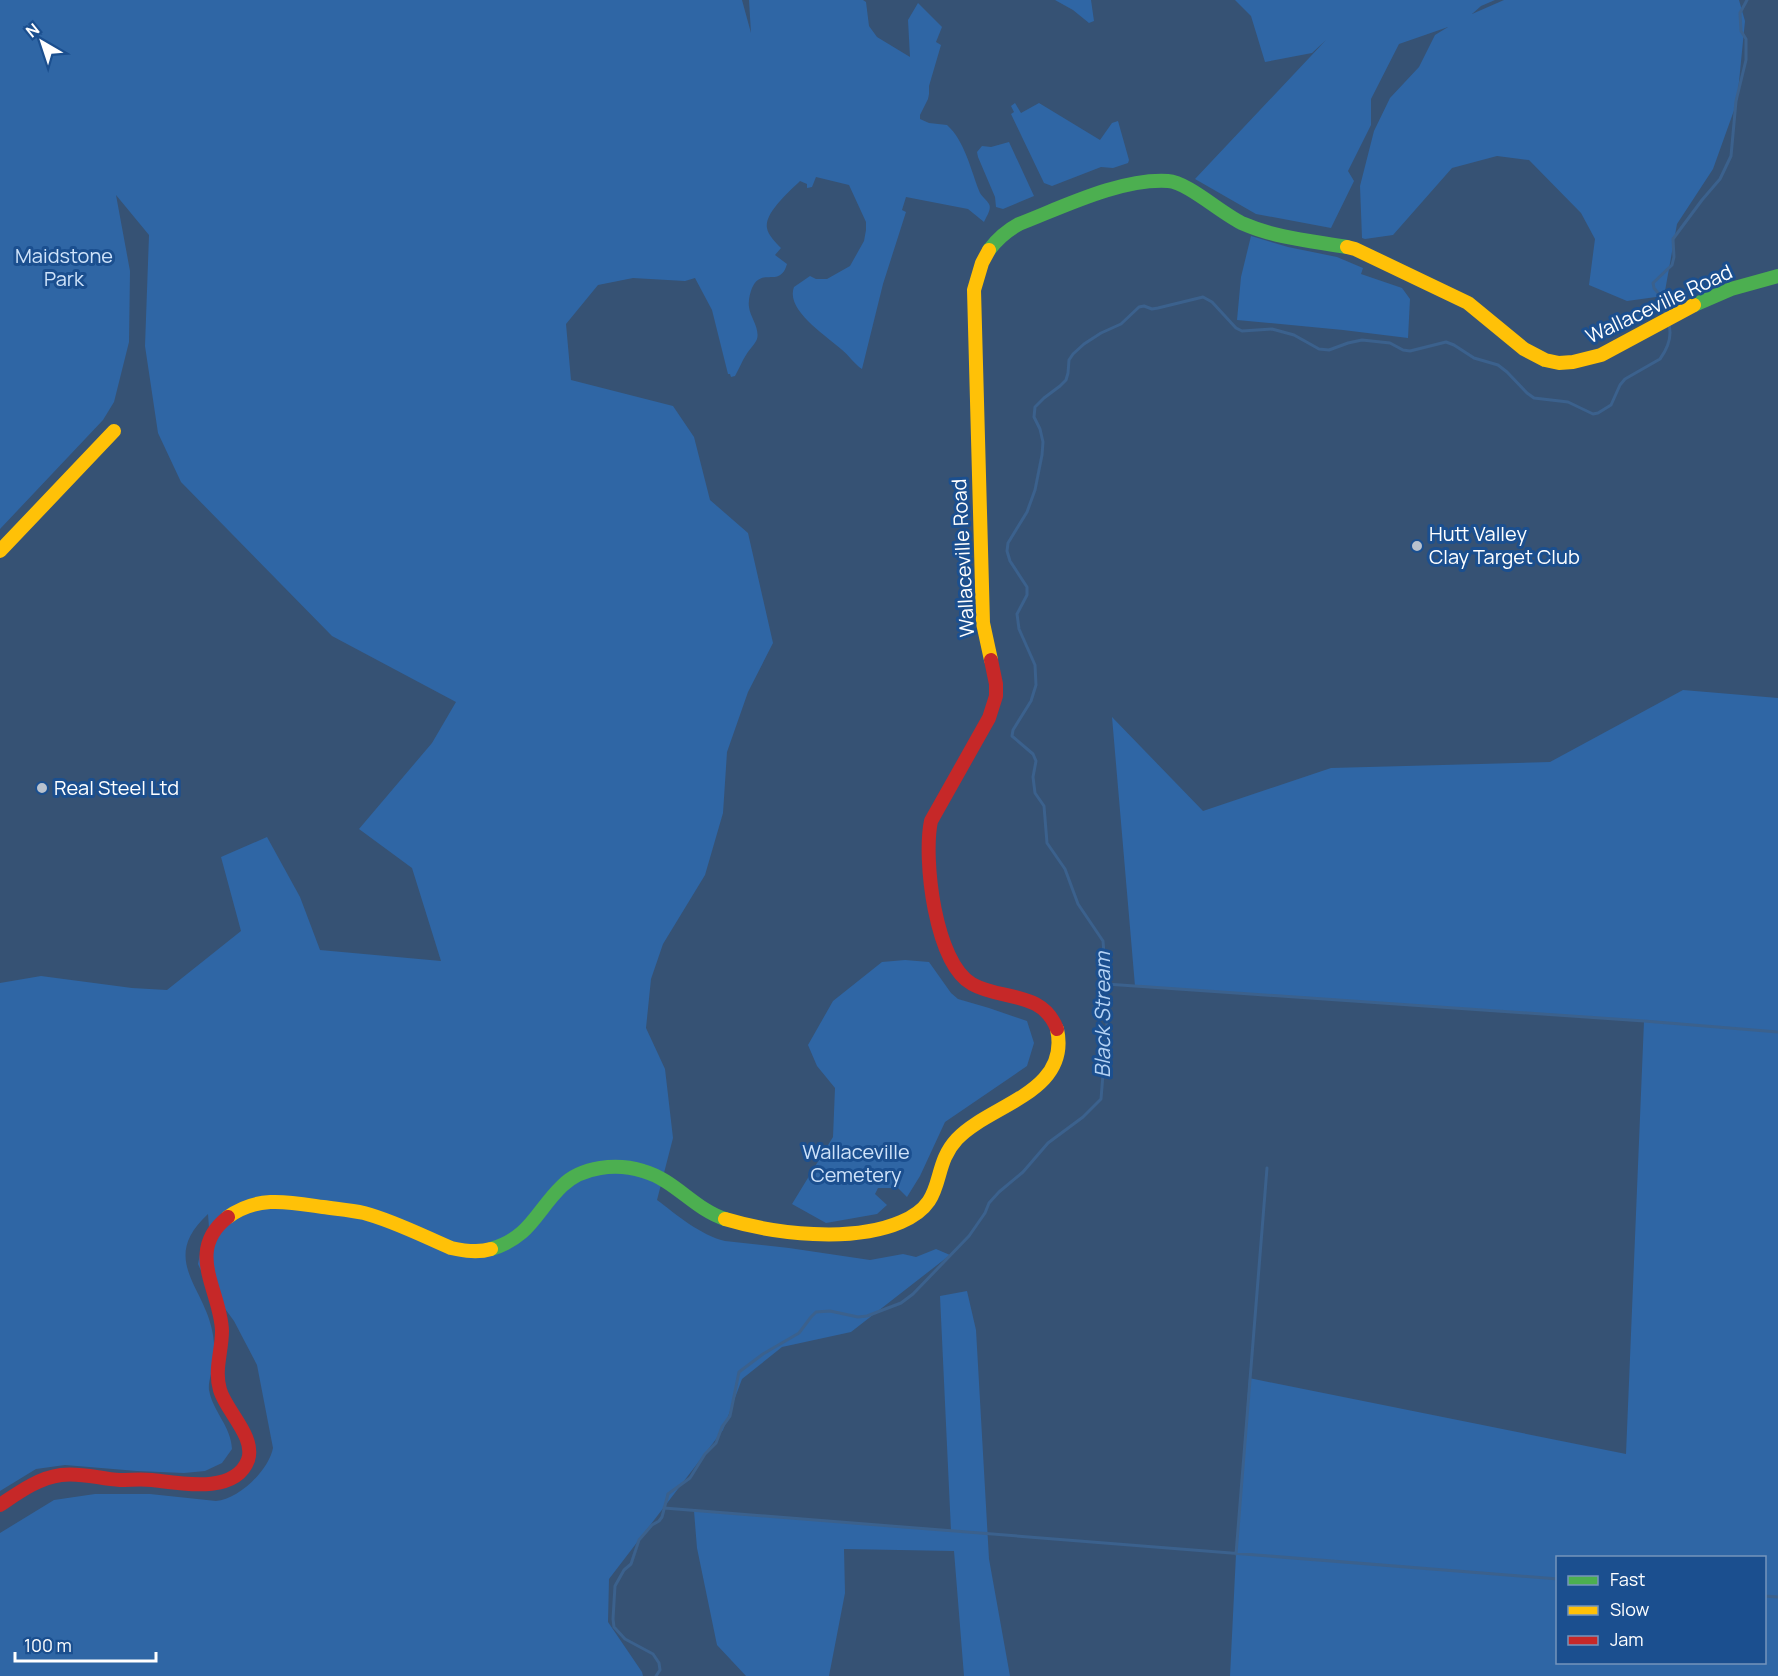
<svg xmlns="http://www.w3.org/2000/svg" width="1778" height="1676" viewBox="0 0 1778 1676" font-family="Manrope,sans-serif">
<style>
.green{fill:#2f66a5;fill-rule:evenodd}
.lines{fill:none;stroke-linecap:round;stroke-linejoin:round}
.stream{stroke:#3b618d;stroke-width:3}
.fast{stroke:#4caf50;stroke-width:14}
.slow{stroke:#ffc107;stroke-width:14}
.jam{stroke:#c62828;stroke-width:14}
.poi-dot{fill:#b9c2ce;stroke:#1b4f8f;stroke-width:2}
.labels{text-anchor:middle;stroke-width:6;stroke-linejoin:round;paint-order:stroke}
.park-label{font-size:20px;fill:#cfe3fa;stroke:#1b4f8f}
.street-label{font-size:20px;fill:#fff;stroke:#1b4f8f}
.poi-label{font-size:20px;fill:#fff;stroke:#1b4f8f;text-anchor:start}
.water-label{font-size:21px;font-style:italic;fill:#b5d3f5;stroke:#1b4f8f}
</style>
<rect width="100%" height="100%" fill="#365274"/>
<!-- green -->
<path class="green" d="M0,0H742L751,33L749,0H863L866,2L869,26L877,37L910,57L908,20L918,3L942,27L936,42L941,45L929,86V94L928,99L920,115V119L929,123L947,125C965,141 971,171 980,193C982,197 987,200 989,204C992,209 986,217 984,222L968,209L906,197L902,210L906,212L883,284L862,369C854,364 849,355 841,349C827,336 785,310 794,287L810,276L816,279H827L850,266L864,241L866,230V222L849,185L816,177L812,187L807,188V184L800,181C790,191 764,213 767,228C768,235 776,243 781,248L775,255L787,264C780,289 762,266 752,288C750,293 748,301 749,307C750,317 760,328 757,339C755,344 749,350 746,355C742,361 739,369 735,376L731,377L730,374H728L712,310L695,278L685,281L633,278L598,285L566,324L571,380L673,406L694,437L710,500L748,533L773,643L748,692L727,752L723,813L705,875L663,944L651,979L646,1028L665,1069L673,1138L657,1200C677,1215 700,1235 725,1241L789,1248L870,1260L903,1254L916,1257L936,1249L950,1255L851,1332L782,1347L742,1379L723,1430L609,1579L608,1622L642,1672L643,1676H0V1533L54,1500L95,1494H150L216,1501C238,1500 269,1470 273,1448L257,1365L234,1321L207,1284L198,1264L200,1254L210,1242L208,1214C158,1260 206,1287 213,1335C214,1344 216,1355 214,1363C212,1371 208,1382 209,1390C213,1412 231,1426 232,1449L222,1463L205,1471L184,1473L137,1471L65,1465L36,1469L0,1491V983L41,976L132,988L167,990L241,931L221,857L267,837L300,897L320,950L441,961L412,868L359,829L432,743L456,702L332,636L181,482L158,433L145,346L149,235L116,195L130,271L129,342L114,402L103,420L0,529Z
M1055,0H1091L1094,21L1089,23L1073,10Z
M1235,0H1495L1481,6L1472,14L1504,0H1739L1745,21L1737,102L1713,169L1677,224L1665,291L1656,297L1627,301L1589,285L1595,239L1581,213L1529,160L1497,156L1452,168L1393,235L1365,239L1362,238L1360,186L1374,131L1390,98L1419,67L1435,35L1448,27L1399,44L1371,99V125L1348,171L1354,181L1331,228L1256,214L1195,179L1326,40L1312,53L1265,62L1251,16Z
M1015,103L1021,113L1039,103L1100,140L1112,123L1118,121L1129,160L1128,163L1113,168L1101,167L1052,186L1044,183L1011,114L1014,112L1011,106Z
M1009,142L1034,196L1003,209L996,207L995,197L978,157L977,152L982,146L991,147Z
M1251,236L1288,247L1337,257L1363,268L1361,274L1402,288L1410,299L1408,338L1343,330L1237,320L1241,277Z
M1683,690L1778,698V1676H1230L1236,1554L1249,1378L1626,1454L1644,1021L1135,986L1112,717L1203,811L1331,768L1550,762ZM1558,1558H1764V1662H1558Z
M905,960L929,962L951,993L958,999L989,1008L1027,1021L1034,1043L1027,1066L945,1122L920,1176L907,1197L898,1188H878L875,1194L887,1205L877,1214L826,1223L792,1204L833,1137L835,1088L817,1066L808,1045L833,1001L882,962Z
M967,1291L976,1330L989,1559L1010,1676H964L954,1551L844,1549L845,1593L829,1676H746L717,1645L697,1548L694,1511L951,1531L940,1296Z"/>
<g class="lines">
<!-- stream -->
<path class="stream" d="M1666,316L1663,299L1654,288L1653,283L1672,265L1674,257L1673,239L1702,200L1720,179L1731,156L1736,101L1746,60V39L1741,31L1740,13L1747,0
M1106,984L1644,1021L1778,1032
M664,1508L1558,1579
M1236,1554L1267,1168
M1764,1596L1778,1597
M656,1676L660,1670L659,1663L653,1654L625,1639L614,1627L613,1619L615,1586L624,1570L631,1564L639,1540L652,1525L659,1521L662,1517L668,1494L690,1478L705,1454L716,1443L722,1427L730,1416L739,1372L763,1354L799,1333L811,1317L816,1312L830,1311L858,1317L867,1316L901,1303L913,1294L969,1236L985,1213L989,1203L999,1192L1023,1172L1048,1143L1083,1117L1101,1099L1107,1025L1100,995L1105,986L1106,978L1103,941L1078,904L1065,869L1047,843L1044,806L1035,793L1033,777L1036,761L1033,754L1012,736L1013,730L1031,701L1036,685L1035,665L1019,629L1017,614L1027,595V587L1010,561L1007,551L1008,543L1027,512L1035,490L1042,455L1043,442L1040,429L1034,417L1035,407L1044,398L1060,386L1066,380L1068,373L1069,360L1073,354L1084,344L1101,333L1121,324L1139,307L1144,306L1152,309L1158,308L1203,297L1212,302L1236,328L1242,331L1272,329L1294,335L1319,349L1329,350L1348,343L1362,340L1390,343L1403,350L1410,351L1446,342L1454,345L1474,358L1498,365L1507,372L1527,393L1534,398L1568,402L1593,414L1598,413L1611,405L1620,385L1625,379L1660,359C1668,348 1673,335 1668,322"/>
<!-- fast -->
<path class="fast" d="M989,250C998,238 1006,231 1019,224C1063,207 1121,178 1168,181C1188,182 1223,215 1244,224C1276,238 1313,241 1347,247
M1694,305L1731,289L1778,276
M491,1249C531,1237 536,1211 562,1186C582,1166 617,1163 643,1171C675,1180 694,1209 725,1219"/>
<!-- slow -->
<path class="slow" d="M1347,247L1355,249L1468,303L1524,349L1545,360L1559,363L1573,362L1601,355L1694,305
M989,250L982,263L974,290L983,623L991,660
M0,551L114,431
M228,1217C258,1195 289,1202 323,1207C337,1209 351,1210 364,1213C394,1221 423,1236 451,1248C465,1251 478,1253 491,1249
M725,1219C775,1234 852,1243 901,1222C949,1202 929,1169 957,1139C990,1104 1071,1093 1057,1029"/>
<!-- jam -->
<path class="jam" d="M991,660L996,684V696L989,718L931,821C923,859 935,963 972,984C1002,1001 1042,990 1057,1029
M0,1505C18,1493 38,1478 61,1475C81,1472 100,1479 120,1480C131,1480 141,1479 152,1480C179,1483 235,1495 248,1460C256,1437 226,1411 220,1390C214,1370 222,1351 222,1331C221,1291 184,1251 228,1217"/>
</g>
<!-- markers -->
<g class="poi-dot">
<circle cx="1417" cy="546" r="6"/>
<circle cx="42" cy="788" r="6"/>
</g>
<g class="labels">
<!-- park labels -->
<g class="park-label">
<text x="64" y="263">Maidstone<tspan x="64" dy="23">Park</tspan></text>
<text x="856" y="1159">Wallaceville<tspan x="856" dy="23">Cemetery</tspan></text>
</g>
<!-- street labels -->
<g class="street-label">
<text transform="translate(1659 304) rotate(-25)" y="7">Wallaceville Road</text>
<text transform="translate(963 558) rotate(-93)" y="7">Wallaceville Road</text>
</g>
<!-- poi labels -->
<g class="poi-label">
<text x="1429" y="541">Hutt Valley<tspan x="1429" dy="23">Clay Target Club</tspan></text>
<text x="54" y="795">Real Steel Ltd</text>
</g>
<!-- water labels -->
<g class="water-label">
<text transform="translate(1103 1015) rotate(-90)" y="7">Black Stream</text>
</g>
</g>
<!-- legend -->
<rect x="1556" y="1556" width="210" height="108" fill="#1b4f8f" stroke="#7695bc" stroke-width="1.5"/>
<rect x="1568" y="1576" width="30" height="9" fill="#4caf50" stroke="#7695bc" stroke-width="1.5"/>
<text x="1610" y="1586" font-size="18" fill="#ffffff">Fast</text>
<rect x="1568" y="1606" width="30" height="9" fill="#ffc107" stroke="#7695bc" stroke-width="1.5"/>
<text x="1610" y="1616" font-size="18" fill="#ffffff">Slow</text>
<rect x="1568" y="1636" width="30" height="9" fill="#c62828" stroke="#7695bc" stroke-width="1.5"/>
<text x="1610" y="1646" font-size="18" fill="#ffffff">Jam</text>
<!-- north arrow -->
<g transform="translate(42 42) rotate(321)" stroke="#1b4f8f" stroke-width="4.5" paint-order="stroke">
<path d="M0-4.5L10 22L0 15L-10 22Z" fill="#ffffff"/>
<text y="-9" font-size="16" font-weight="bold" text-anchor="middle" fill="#ffffff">N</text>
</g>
<!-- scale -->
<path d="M15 1652v9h141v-9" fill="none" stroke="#ffffff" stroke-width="3"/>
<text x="24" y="1652" font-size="18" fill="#ffffff" stroke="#1b4f8f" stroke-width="4.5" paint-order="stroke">100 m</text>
</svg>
